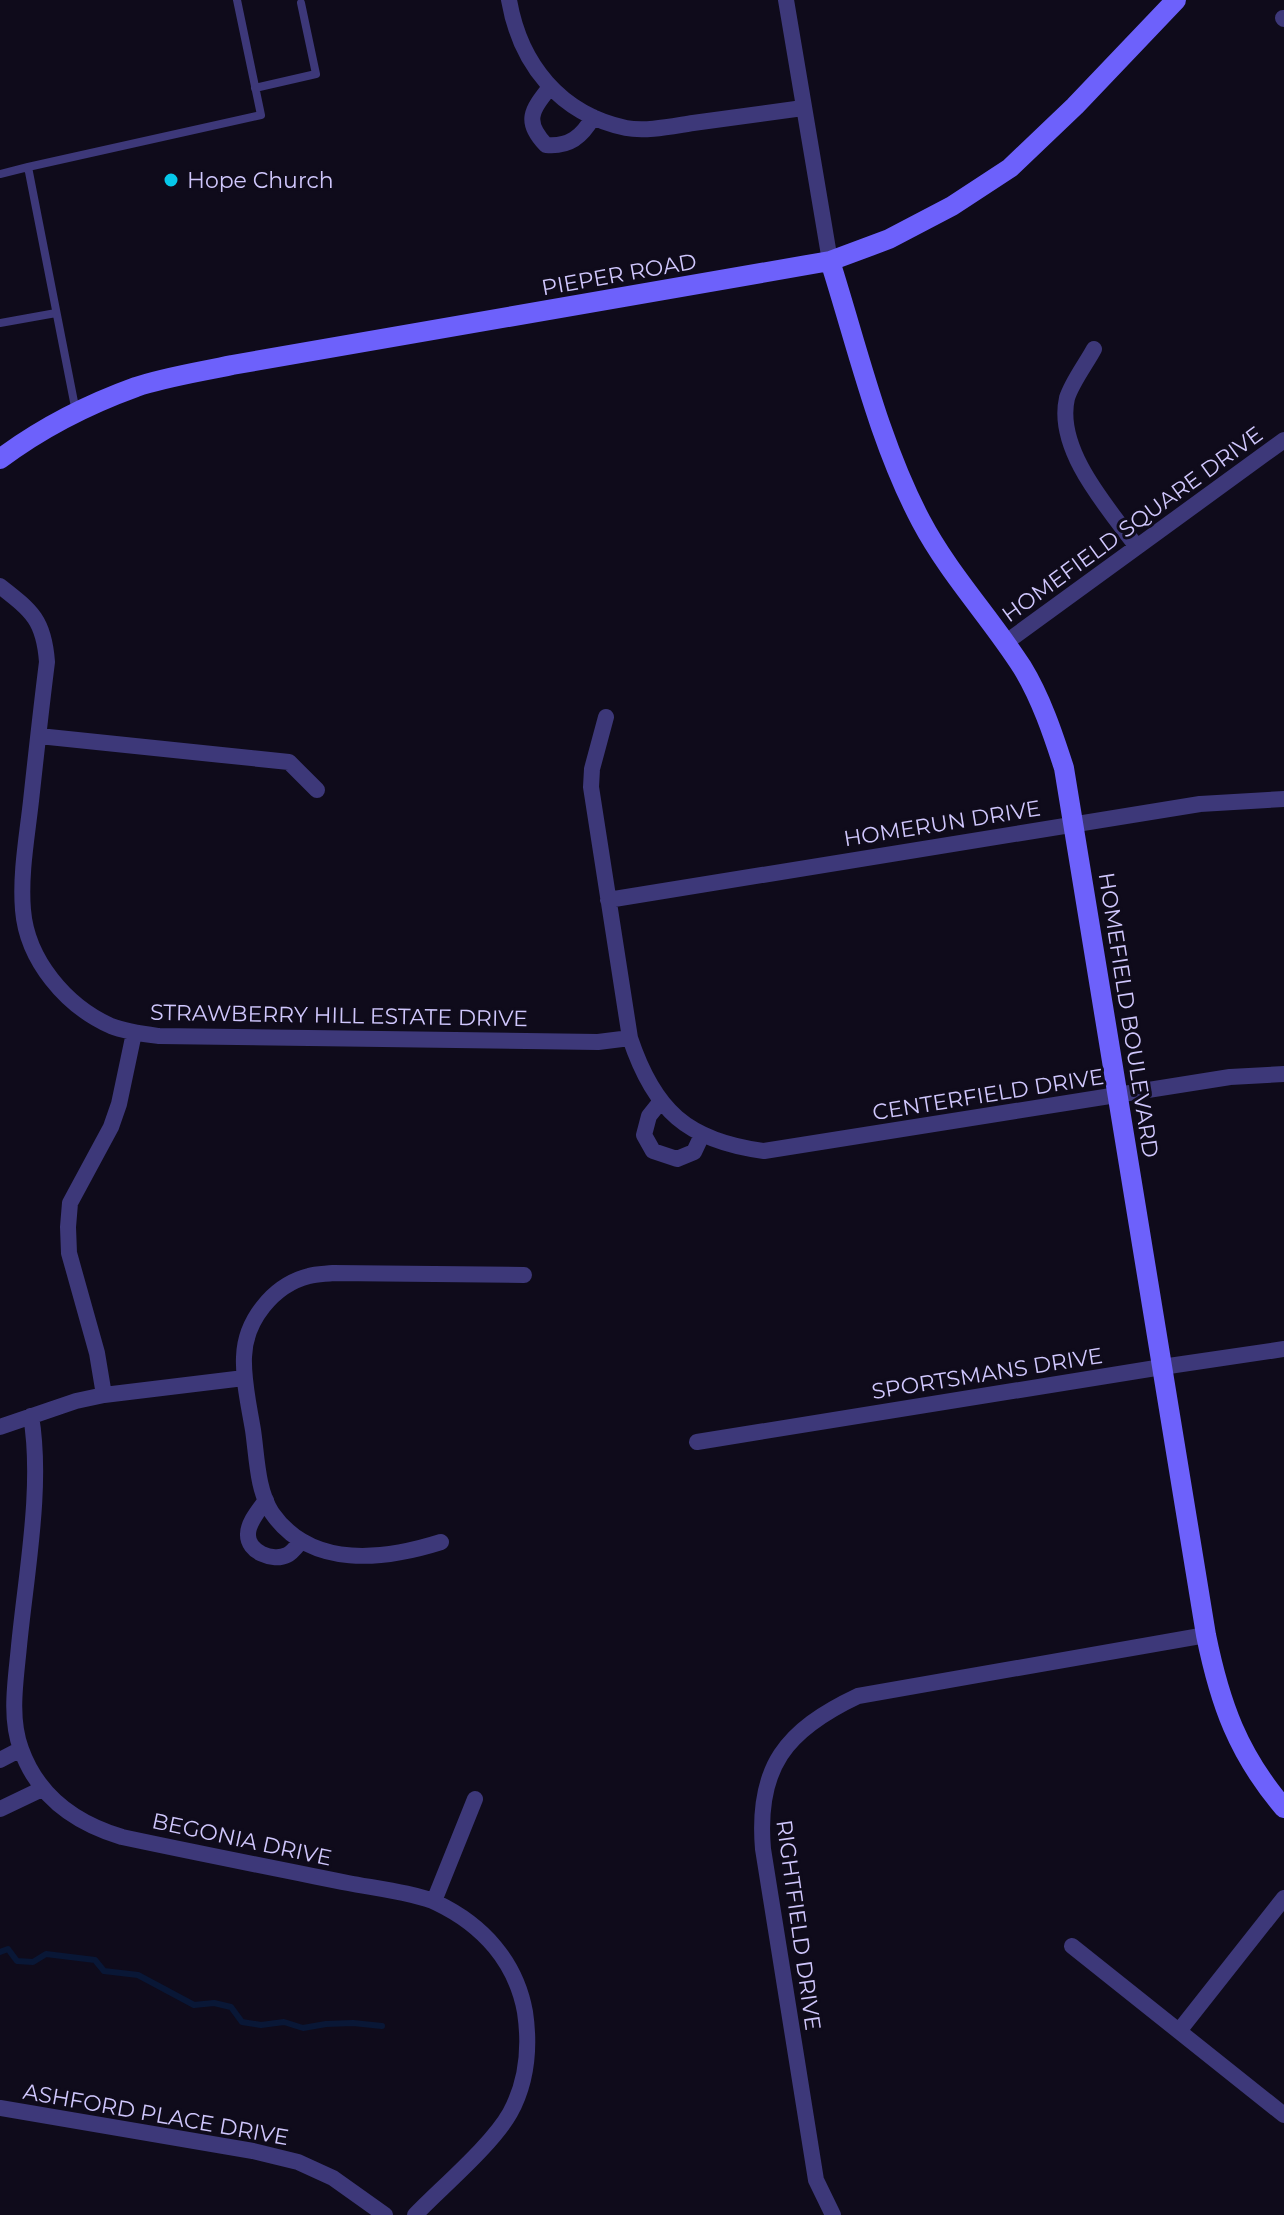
<svg xmlns="http://www.w3.org/2000/svg" width="1284" height="2215" viewBox="0 0 1284 2215" font-family="Montserrat,sans-serif">
<style>
.lines{fill:none;stroke-linecap:round;stroke-linejoin:round}
.stream{stroke:#091736;stroke-width:6}
.lane{stroke:#3d3879;stroke-width:8}
.street{stroke:#3d3879;stroke-width:16}
.secondary{stroke:#6d61fb;stroke-width:20}
.poi-dot{fill:#06c8ea;stroke:#0f0b1b;stroke-width:3}
.labels{text-anchor:middle;stroke-width:6;stroke-linejoin:round;paint-order:stroke}
.poi-label{font-size:22px;fill:#d0c7fd;stroke:#0f0b1b;text-anchor:start}
.street-label{font-size:22px;fill:#d0c7fd;stroke:#0f0b1b}
</style>
<rect width="100%" height="100%" fill="#0f0b1b"/>
<g class="lines">
<!-- stream -->
<path class="stream" d="M0,1952L8,1949L17,1961L33,1962L46,1954L95,1960L104,1971L138,1975L194,2005L214,2003L231,2007L242,2022L261,2025L284,2022L303,2028L326,2024L353,2023L382,2026"/>
<!-- lane -->
<path class="lane" d="M255,88L316,74L301,3
M0,174L28,167
M0,323L56,313
M76,412L28,167L261,115L237,0"/>
<!-- street -->
<path class="street" d="M509,0C520,64 560,114 626,128C646,132 673,126 693,123C730,118 767,113 803,108
M786,0L830,261
M1283,18L1284,19
M550,87C532,110 523,121 546,145C569,147 582,137 593,117
M1094,349C1086,364 1072,382 1067,398C1055,450 1109,509 1137,547
M0,586C32,611 44,620 47,662C41,709 36,755 31,801C27,837 20,874 23,910C27,960 66,1006 111,1026C126,1032 143,1034 159,1036L598,1042L630,1038
M1005,643L1284,440
M606,717L592,769L591,787L630,1038C654,1110 687,1141 764,1151L1230,1077L1284,1074
M39,736L289,762L317,790
M608,900L1200,804L1284,799
M661,1101L649,1116L644,1135L653,1151L677,1159L694,1152L702,1135
M104,1395L97,1353L69,1253L68,1227L70,1203L111,1127L119,1104L134,1033
M31,1416C43,1486 26,1574 19,1646C16,1679 9,1717 21,1749C38,1797 75,1823 122,1837C197,1853 273,1868 348,1883C373,1888 416,1893 437,1903C483,1925 516,1962 525,2012C530,2046 527,2082 510,2113C492,2145 442,2187 415,2215
M0,1427L76,1401L104,1395L244,1378
M697,1442L1162,1367L1284,1349
M266,1500C260,1509 248,1522 248,1534C247,1552 273,1562 287,1555C292,1553 297,1546 301,1541
M441,1542C384,1560 311,1569 272,1513C257,1490 257,1457 253,1430C249,1406 243,1381 244,1357C245,1321 273,1285 309,1276C316,1274 325,1274 333,1273L524,1275
M0,1760L21,1749
M0,1809L42,1789
M434,1901L475,1799
M1072,1946L1284,2115
M1179,2031L1284,1898
M0,2108L253,2151L298,2162L333,2178L385,2215
M833,2215L816,2180L763,1849C756,1767 786,1730 858,1696L1206,1635"/>
<!-- secondary -->
<path class="secondary" d="M830,261C857,346 879,442 921,521C949,574 990,617 1022,667C1041,698 1053,734 1064,768L1206,1635C1220,1704 1238,1754 1284,1808
M0,459C40,429 89,404 136,387C166,377 200,372 232,365L830,261L889,239L952,206L1010,168L1075,106L1176,0"/>
</g>
<!-- markers -->
<circle class="poi-dot" cx="171" cy="180" r="8"/>
<g class="labels">
<!-- poi labels -->
<g class="poi-label">
<text x="187" y="188">Hope Church</text>
</g>
<!-- street labels -->
<g class="street-label">
<text transform="translate(619 274) rotate(-10)" y="8">PIEPER ROAD</text>
<text transform="translate(1132 524) rotate(-36)" y="8">HOMEFIELD SQUARE DRIVE</text>
<text transform="translate(942 823) rotate(-9)" y="8">HOMERUN DRIVE</text>
<text transform="translate(339 1015) rotate(1)" y="8">STRAWBERRY HILL ESTATE DRIVE</text>
<text transform="translate(1129 1015) rotate(81)" y="8">HOMEFIELD BOULEVARD</text>
<text transform="translate(988 1094) rotate(-9)" y="8">CENTERFIELD DRIVE</text>
<text transform="translate(987 1373) rotate(-9)" y="8">SPORTSMANS DRIVE</text>
<text transform="translate(242 1839) rotate(12)" y="8">BEGONIA DRIVE</text>
<text transform="translate(799 1925) rotate(82)" y="8">RIGHTFIELD DRIVE</text>
<text transform="translate(156 2114) rotate(10)" y="8">ASHFORD PLACE DRIVE</text>
</g>
</g>
</svg>
